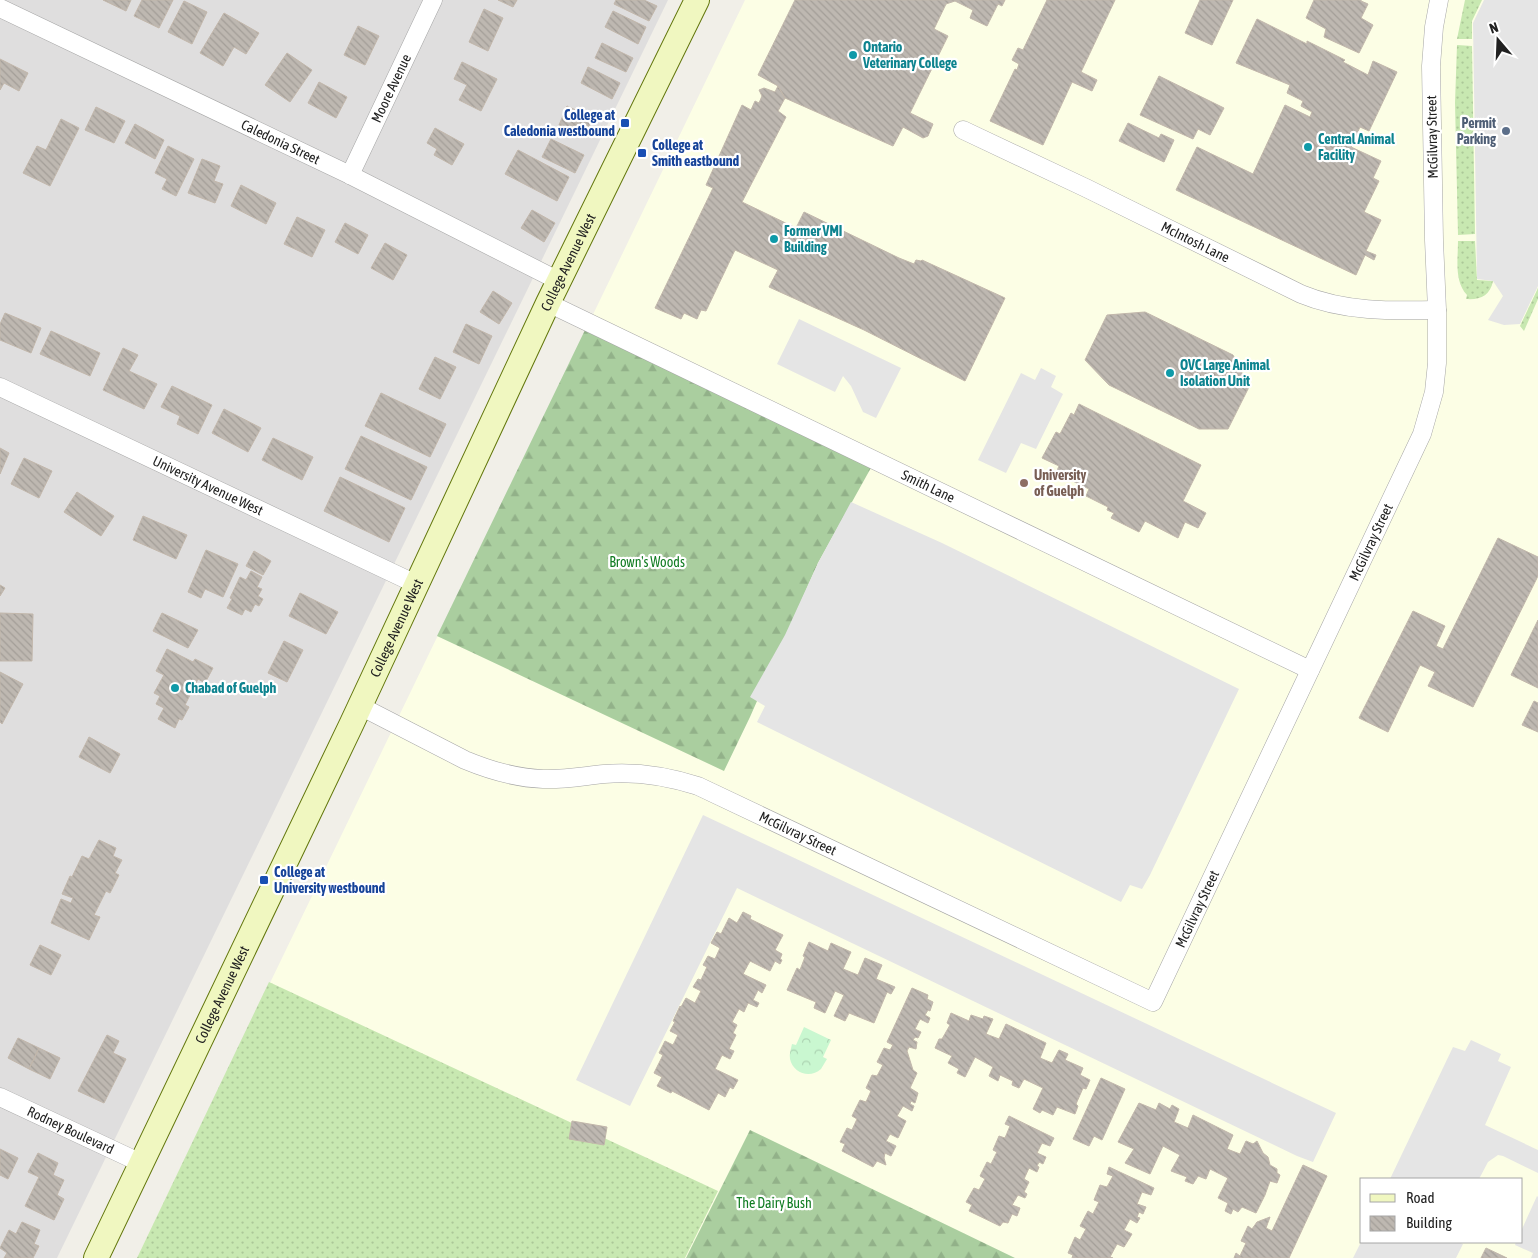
<svg xmlns="http://www.w3.org/2000/svg" width="1538" height="1258" viewBox="0 0 1538 1258" font-family="'Asap Condensed',sans-serif">
<style>
.residential{fill:#dfdede}
.education{fill:#fcfee5;fill-rule:evenodd}
.grass{fill:url(#grass-dots)}
.forest{fill:url(#forest-firs)}
.park{fill:url(#park-crowns)}
.parking{fill:#e5e5e5}
.building{fill:url(#building-back-hatch);stroke:#c2b7ab}
.lines{fill:none;stroke-linecap:round;stroke-linejoin:round}
.street-casing{stroke:#a5a5a5;stroke-width:19}
.secondary-casing{stroke:#62760b;stroke-width:26}
.street{stroke:#fff;stroke-width:18}
.secondary{stroke:#f0f7c0;stroke-width:24}
.culture-dot{fill:#0f9aa8;stroke:#fff;stroke-width:2}
.transit-dot{fill:#1a4fb4;stroke:#fff;stroke-width:2}
.service-dot{fill:#5c6f8a;stroke:#fff;stroke-width:2}
.education-dot{fill:#8d6e63;stroke:#fff;stroke-width:2}
.labels{text-anchor:middle;stroke-width:4.5;stroke-linejoin:round;paint-order:stroke}
.culture-label{font-size:14px;font-weight:bold;fill:#0d838f;stroke:#fff;text-anchor:start}
.street-label{font-size:14px;fill:#212121;stroke:#fff}
.transit-label{font-size:14px;font-weight:bold;fill:#164399;stroke:#fff;text-anchor:start}
.service-label{font-size:14px;font-weight:bold;fill:#4e5e75;stroke:#fff;text-anchor:end}
.education-label{font-size:14px;font-weight:bold;fill:#785e54;stroke:#fff;text-anchor:start}
.park-label{font-size:14px;fill:#127d23;stroke:#fff}
</style>
<defs>
<pattern id="grass-dots" width="8" height="8" patternUnits="userSpaceOnUse" patternTransform="scale(1.25)"><rect width="8" height="8" fill="#c8e8b1"/><path d="M2 2h.1M6 6h.1" fill="none" stroke="#acc798" stroke-width="1.8" stroke-linecap="round"/></pattern>
<pattern id="forest-firs" width="22" height="20" patternUnits="userSpaceOnUse" patternTransform="scale(1.25)"><rect width="22" height="20" fill="#aace9f"/><path d="M5 1l3.5 6h-7zM16 11l3.5 6h-7z" fill="#92b189"/></pattern>
<pattern id="park-crowns" width="20" height="18" patternUnits="userSpaceOnUse" patternTransform="scale(1.25)"><rect width="20" height="18" fill="#c9f7d0"/><path d="M2 6a3 3 0 1 1 6 0M12 15a3 3 0 1 1 6 0" fill="none" stroke="#acd3b2"/></pattern>
<pattern id="building-back-hatch" width="6" height="6" patternUnits="userSpaceOnUse" patternTransform="scale(1.25)"><rect width="6" height="6" fill="#beb8b1"/><path d="M-1 5l2 2M0 0l6 6M5-1l2 2" fill="none" stroke="#a39e98"/></pattern>
</defs>
<rect width="100%" height="100%" fill="#f1efe8"/>
<!-- residential -->
<path class="residential" d="M0,0H668L57,1258H0Z"/>
<!-- education -->
<path class="education" d="M745,0H1538V1258H137ZM1362,1179H1522V1242H1362Z"/>
<!-- grass -->
<path class="grass" d="M1465,0H1482L1472,21V39H1457Z
M1457,45L1472,46L1475,234L1458,235L1455,103Z
M1458,241H1475L1477,280L1493,281C1490,296 1480,300 1466,299L1467,295C1454,281 1458,259 1458,241Z
M1538,288V299L1524,331L1520,326Z
M269,982L718,1191L685,1258H137Z"/>
<!-- forest -->
<path class="forest" d="M585,330L872,466L818,563L750,717L724,771L437,636Z
M750,1130L1015,1258H686Z"/>
<!-- park -->
<path class="park" d="M804,1027L831,1040L823,1057L827,1059C825,1062 823,1066 821,1069C810,1079 793,1073 790,1059C789,1054 791,1049 792,1044L796,1045Z"/>
<!-- parking -->
<path class="parking" d="M1484,0H1538V286L1520,324L1504,325L1488,320L1503,296L1493,281L1477,279L1473,23Z
M799,319L901,368L876,418L863,412L851,386L843,376L835,392L777,364Z
M1041,368L1056,376L1051,387L1063,394L1036,449L1021,443L1006,473L978,460L1021,373L1035,380Z
M851,502L942,543L1239,689L1150,875L1142,889L1130,885L1121,902L757,722L765,706L750,697L785,635L818,563Z
M703,815L1336,1113L1313,1162L1297,1156L737,888L630,1106L576,1080Z
M1471,1040L1501,1054L1498,1061L1511,1067L1485,1125L1538,1150V1173L1503,1156L1498,1155L1488,1162L1479,1179H1390L1453,1047L1465,1051Z
M1537,1196L1538,1197V1258H1531L1533,1253L1515,1245L1516,1242H1522V1229Z
M1362,1240V1242H1458L1463,1244L1456,1258H1353Z"/>
<!-- building -->
<path class="building" d="M103,0H131L126,11Z
M142,0H173L159,28L134,16Z
M498,0H517L513,7Z
M616,0H644L657,6L649,21L614,4Z
M795,0H1005L1002,6L998,4L987,26L970,18L973,10L955,1L946,4L934,29L948,36L910,113L933,124L928,136L923,138L903,127L893,146L785,98L778,86L758,75Z
M1047,0H1115L1081,72L1097,80L1092,91L1072,82L1043,145L990,121L1015,69L1017,70L1019,64L1012,60L1018,48L1023,50Z
M1200,0H1233L1212,45L1185,33Z
M1314,0H1361V1L1368,4L1361,18L1373,25L1359,53L1324,37L1326,29L1306,18Z
M184,1L207,12L192,44L168,32Z
M484,9L503,18L488,51L469,42Z
M613,11L646,27L638,44L605,27Z
M224,13L259,33L246,54L234,47L223,66L200,53Z
M1257,19L1307,44V41L1345,60L1343,62L1368,75L1373,61L1397,72L1369,131L1360,127L1351,147L1381,161L1373,178L1379,181L1364,212L1381,220L1366,251L1376,255L1374,260L1365,255L1356,275L1176,190L1197,147L1253,174L1285,105L1310,117L1312,112L1301,106L1303,101L1287,93L1290,85L1236,63Z
M358,26L379,36L365,65L344,55Z
M602,43L633,58L626,72L595,58Z
M287,53L312,70L290,102L265,85Z
M0,59L28,73L19,91L4,83L0,90Z
M462,62L497,79L481,111L459,100L467,85L454,79Z
M588,67L620,83L612,99L581,83Z
M1159,76L1224,108L1210,135L1198,129L1193,139L1140,115Z
M319,82L347,97L336,118L308,103Z
M778,86L785,98L778,111L786,117L742,202L796,228L804,212L899,258L914,264L916,260L921,261L922,260L1005,298L965,381L864,330L769,287L778,270L735,250L706,311L701,310L697,319L684,313L681,319L655,308L713,188L706,185L742,105L751,110L755,101L759,103L762,96L759,90L764,88L775,92Z
M567,106L593,118L584,136L559,125Z
M96,107L125,121L114,143L85,130Z
M61,119L79,128L50,186L23,173L37,146L46,150Z
M1128,123L1159,138L1161,134L1174,140L1164,162L1119,141Z
M135,124L164,140L155,159L125,143Z
M435,128L464,144L452,165L434,155L437,149L427,143Z
M551,139L584,155L575,173L542,157Z
M168,146L194,159L176,196L162,189L167,179L155,173Z
M518,150L569,177L557,201L505,174Z
M202,159L220,166L214,181L223,184L215,203L188,193Z
M241,185L276,203L266,224L231,206Z
M532,210L555,223L544,242L521,228Z
M297,217L325,230L312,257L284,244Z
M345,223L368,235L358,254L335,242Z
M385,243L407,255L393,280L371,268Z
M493,291L512,303L499,324L480,312Z
M1145,312L1233,355L1249,387L1228,429H1199L1109,385L1085,360L1107,315Z
M5,313L41,328L31,353L0,340V324Z
M466,324L492,336L479,364L453,352Z
M51,331L100,353L90,376L40,354Z
M123,348L138,355L129,371L157,384L144,409L103,390Z
M435,357L456,367L440,399L419,389Z
M172,386L212,405L198,434L177,424L180,416L161,407Z
M381,393L446,424L430,457L365,426Z
M1079,404L1201,465L1183,501L1206,513L1198,528L1185,522L1178,538L1145,521L1139,532L1111,518L1114,513L1107,510L1108,507L1086,496L1089,489L1056,473L1059,466L1042,458L1056,432L1060,434L1071,413L1074,415Z
M224,409L261,428L248,452L212,433Z
M361,436L427,467L411,500L345,469Z
M273,438L313,457L302,480L262,460Z
M0,448L9,453L0,474Z
M24,458L52,471L39,498L11,484Z
M340,477L405,508L389,542L324,511Z
M77,492L114,516L101,536L64,512Z
M143,516L187,535L176,559L133,540Z
M1498,538L1538,557V576L1473,707L1428,686L1435,672L1420,665L1388,732L1359,718L1413,611L1445,626L1436,646L1443,649Z
M206,550L238,564L223,597L205,589L201,598L188,592Z
M254,551L271,561L263,575L246,566Z
M251,571L262,577L257,587L262,589L258,596L263,599L259,606L255,604L251,612L245,609L242,615L227,608L232,599L230,598L240,577L246,580Z
M0,585L5,588L0,596Z
M300,593L338,612L326,634L289,616Z
M0,613L33,614L32,661H0Z
M162,613L198,630L188,648L153,631Z
M1538,620V688L1511,675Z
M284,641L303,650L287,682L268,673Z
M167,649L193,662L195,659L213,668L205,683L198,679L185,705L189,707L182,720L179,719L175,728L158,719L164,708L156,704L160,696L154,693L164,675L156,671Z
M0,672L23,684L2,724L0,722Z
M1534,701L1538,703V732L1522,725Z
M89,737L120,754L110,773L79,757Z
M99,840L116,848L113,856L122,860L115,873L119,875L110,893L106,891L94,915L100,917L89,940L51,923L61,899L71,903L73,898L62,894L70,876L72,877L82,856L89,859Z
M743,912L751,916L750,919L783,935L775,950L782,954L780,959L782,960L780,964L775,961L770,971L750,961L743,974L766,985L762,993L758,990L753,1000L759,1003L757,1007L748,1003L744,1012L739,1009L732,1022L737,1025L733,1033L736,1035L729,1049L734,1051L730,1059L722,1055L715,1069L738,1080L733,1089L730,1087L725,1097L718,1093L709,1110L672,1091L671,1093L657,1086L662,1077L654,1073L663,1055L659,1053L665,1041L673,1045L678,1035L670,1031L675,1022L673,1021L680,1006L681,1007L686,998L695,1003L701,991L693,987L698,979L701,980L707,967L703,965L708,956L715,959L720,948L711,943L717,932L721,934L729,918L737,923Z
M809,942L828,951L831,943L851,952L843,969L858,975L865,958L882,965L876,979L895,987L891,994L887,992L874,1023L849,1013L845,1021L834,1016L844,995L835,991L825,1013L814,1008L816,1002L787,990L797,968L800,970L805,957L803,956Z
M40,945L61,955L51,975L30,965Z
M912,988L928,995L927,999L933,1002L930,1011L928,1010L925,1015L930,1018L928,1023L920,1019L915,1029L921,1032L918,1038L915,1037L913,1040L917,1042L916,1049L909,1047L907,1051L913,1070L917,1073L910,1088L918,1093L915,1103L911,1101L910,1104L914,1106L912,1111L903,1106L897,1116L906,1121L898,1138L890,1134L886,1141L896,1146L891,1156L885,1153L884,1158L886,1165L877,1161L873,1167L842,1151L845,1144L840,1142L847,1128L852,1130L857,1119L852,1116L860,1100L866,1102L871,1091L866,1088L872,1075L877,1076L883,1065L877,1062L884,1048L890,1050L893,1045L887,1042Z
M951,1013L969,1021L971,1015L983,1019L984,1016L993,1019L986,1034L999,1039L1006,1024L1046,1043L1040,1058L1052,1063L1059,1050L1068,1054L1065,1060L1083,1068L1080,1075L1090,1080L1086,1089L1083,1088L1076,1104L1078,1106L1075,1114L1057,1107L1053,1115L1042,1110L1040,1113L1033,1109L1043,1088L1024,1079L1019,1088L1012,1085L1013,1081L1000,1075L998,1081L989,1076L993,1067L975,1057L965,1077L957,1073L959,1069L948,1063L952,1056L935,1048L939,1039H942L950,1025L947,1023Z
M107,1035L119,1041L113,1053L126,1059L104,1103L78,1091Z
M18,1038L39,1048L29,1069L8,1058Z
M39,1048L60,1058L50,1079L29,1069Z
M1101,1078L1125,1089L1102,1140L1094,1136L1089,1146L1073,1139Z
M1139,1103L1156,1110L1159,1103L1170,1109L1172,1105L1179,1109L1174,1122L1188,1128L1193,1115L1233,1135L1227,1149L1240,1154L1246,1141L1253,1144L1257,1141L1263,1153L1268,1157L1270,1165L1277,1169V1173L1280,1175L1277,1183L1270,1181L1265,1195L1256,1213L1242,1207L1238,1212L1233,1209L1231,1214L1225,1211L1228,1203L1218,1198L1228,1178L1210,1169L1206,1179L1198,1176L1193,1184L1185,1181L1187,1177L1171,1171L1180,1155L1163,1146L1150,1174L1125,1163L1134,1149L1118,1142Z
M1009,1116L1054,1138L1050,1146L1042,1143L1037,1153L1046,1157L1043,1164L1039,1162L1037,1166L1039,1167L1037,1172L1029,1168L1024,1179L1029,1182L1024,1192L1027,1194L1025,1198L1018,1195L1012,1205L1020,1208L1017,1216L1012,1214L1008,1223L1003,1222L1000,1226L969,1211L972,1205L966,1202L974,1188L979,1190L985,1179L980,1176L987,1162L991,1164L997,1152L993,1150L999,1136L1005,1138L1010,1126L1005,1124Z
M572,1121L607,1127L604,1145L569,1139Z
M0,1149L18,1158L8,1179L0,1175Z
M38,1153L58,1163L53,1175L64,1180L57,1195L64,1199L54,1220L25,1206L39,1177L28,1172Z
M1303,1165L1327,1176L1289,1258H1234L1236,1253L1240,1256L1246,1243L1241,1241L1248,1226L1252,1229L1257,1222L1270,1217L1266,1228L1272,1231Z
M1109,1167L1154,1188L1151,1195L1142,1192L1137,1204L1146,1207L1143,1214L1139,1212L1137,1217L1140,1218L1137,1223L1130,1219L1124,1230L1132,1234L1124,1247L1117,1244L1110,1257L1113,1258H1072L1073,1255L1068,1253L1075,1237L1080,1240L1086,1229L1080,1226L1088,1211L1093,1214L1099,1202L1094,1200L1100,1185L1107,1187L1113,1176L1107,1174Z
M22,1222L40,1230L34,1244L39,1246L33,1258H4L7,1253L0,1248L9,1230L16,1234Z
M1486,1248L1507,1258H1481Z"/>
<g class="lines">
<defs>
<g id="street">
<path id="s1" d="M0,8L350,175L559,281"/>
<path id="s2" d="M963,130L1086,188L1301,294C1344,312 1391,311 1437,310"/>
<path id="s3" d="M350,175L433,0"/>
<path id="s4" d="M548,303L1310,670"/>
<path id="s5" d="M0,387L416,584"/>
<path id="s6" d="M360,706L465,760C489,770 516,778 543,779C563,780 584,776 604,774C637,771 667,776 698,786L1153,1002L1422,434L1434,392L1437,363V310L1434,240L1431,66L1434,27L1439,0"/>
<path id="s7" d="M0,1097L141,1163"/>
</g>
<g id="secondary">
<path id="s8" d="M96,1258L352,723L548,303L697,0"/>
</g>
</defs>
<!-- street casing -->
<use href="#street" class="street-casing"/>
<!-- secondary casing -->
<use href="#secondary" class="secondary-casing"/>
<!-- street -->
<use href="#street" class="street"/>
<!-- secondary -->
<use href="#secondary" class="secondary"/>
</g>
<!-- markers -->
<g class="culture-dot">
<circle cx="853" cy="55" r="5"/>
<circle cx="1308" cy="147" r="5"/>
<circle cx="774" cy="239" r="5"/>
<circle cx="1170" cy="373" r="5"/>
<circle cx="175" cy="688" r="5"/>
</g>
<g class="transit-dot">
<rect x="620" y="118" width="10" height="10" rx="2.5"/>
<rect x="637" y="148" width="10" height="10" rx="2.5"/>
<rect x="259" y="875" width="10" height="10" rx="2.5"/>
</g>
<circle class="service-dot" cx="1506" cy="131" r="5"/>
<circle class="education-dot" cx="1024" cy="483" r="5"/>
<g class="labels">
<!-- culture labels -->
<g class="culture-label">
<text x="863" y="52">Ontario<tspan x="863" dy="16">Veterinary College</tspan></text>
<text x="1318" y="144">Central Animal<tspan x="1318" dy="16">Facility</tspan></text>
<text x="784" y="236">Former VMI<tspan x="784" dy="16">Building</tspan></text>
<text x="1180" y="370">OVC Large Animal<tspan x="1180" dy="16">Isolation Unit</tspan></text>
<text x="185" y="693">Chabad of Guelph</text>
</g>
<!-- street labels -->
<g class="street-label">
<text dy="5" stroke="none"><textPath href="#s3" startOffset="96">Moore Avenue</textPath></text>
<text transform="translate(1432 137) rotate(-91)" y="5">McGilvray Street</text>
<text dy="5" stroke="none"><textPath href="#s1" startOffset="311">Caledonia Street</textPath></text>
<text dy="5" stroke="none"><textPath href="#s2" startOffset="258">McIntosh Lane</textPath></text>
<text dy="5" stroke="none"><textPath href="#s8" startOffset="1102">College Avenue West</textPath></text>
<text dy="5" stroke="none"><textPath href="#s5" startOffset="230">University Avenue West</textPath></text>
<text dy="5" stroke="none"><textPath href="#s4" startOffset="422">Smith Lane</textPath></text>
<text dy="5" stroke="none"><textPath href="#s6" startOffset="1368">McGilvray Street</textPath></text>
<text dy="5" stroke="none"><textPath href="#s8" startOffset="698">College Avenue West</textPath></text>
<text dy="5" stroke="none"><textPath href="#s6" startOffset="466">McGilvray Street</textPath></text>
<text dy="5" stroke="none"><textPath href="#s6" startOffset="962">McGilvray Street</textPath></text>
<text dy="5" stroke="none"><textPath href="#s8" startOffset="292">College Avenue West</textPath></text>
<text dy="5" stroke="none"><textPath href="#s7" startOffset="78">Rodney Boulevard</textPath></text>
</g>
<!-- transit labels -->
<g class="transit-label">
<text x="615" y="120" text-anchor="end">College at<tspan x="615" dy="16">Caledonia westbound</tspan></text>
<text x="652" y="150">College at<tspan x="652" dy="16">Smith eastbound</tspan></text>
<text x="274" y="877">College at<tspan x="274" dy="16">University westbound</tspan></text>
</g>
<!-- service labels -->
<g class="service-label">
<text x="1496" y="128">Permit<tspan x="1496" dy="16">Parking</tspan></text>
</g>
<!-- education labels -->
<g class="education-label">
<text x="1034" y="480">University<tspan x="1034" dy="16">of Guelph</tspan></text>
</g>
<!-- park labels -->
<g class="park-label">
<text x="647" y="567">Brown's Woods</text>
<text x="774" y="1208">The Dairy Bush</text>
</g>
</g>
<!-- legend -->
<rect x="1360" y="1178" width="162" height="65" fill="#ffffff" stroke="#a6a6a6"/>
<rect x="1370" y="1194" width="25" height="8" fill="#f0f7c0" stroke="#a6a6a6"/>
<text x="1406" y="1203" font-size="15" fill="#212121">Road</text>
<rect x="1370" y="1216" width="25" height="15" fill="url(#building-back-hatch)" stroke="#a6a6a6"/>
<text x="1406" y="1228" font-size="15" fill="#212121">Building</text>
<!-- north arrow -->
<g transform="translate(1498 40) rotate(341)" stroke="#ffffff" stroke-width="4" paint-order="stroke">
<path d="M0-4L9 19L0 12L-9 19Z" fill="#212121"/>
<text y="-8" font-size="14" font-weight="bold" text-anchor="middle" fill="#212121">N</text>
</g>
</svg>
